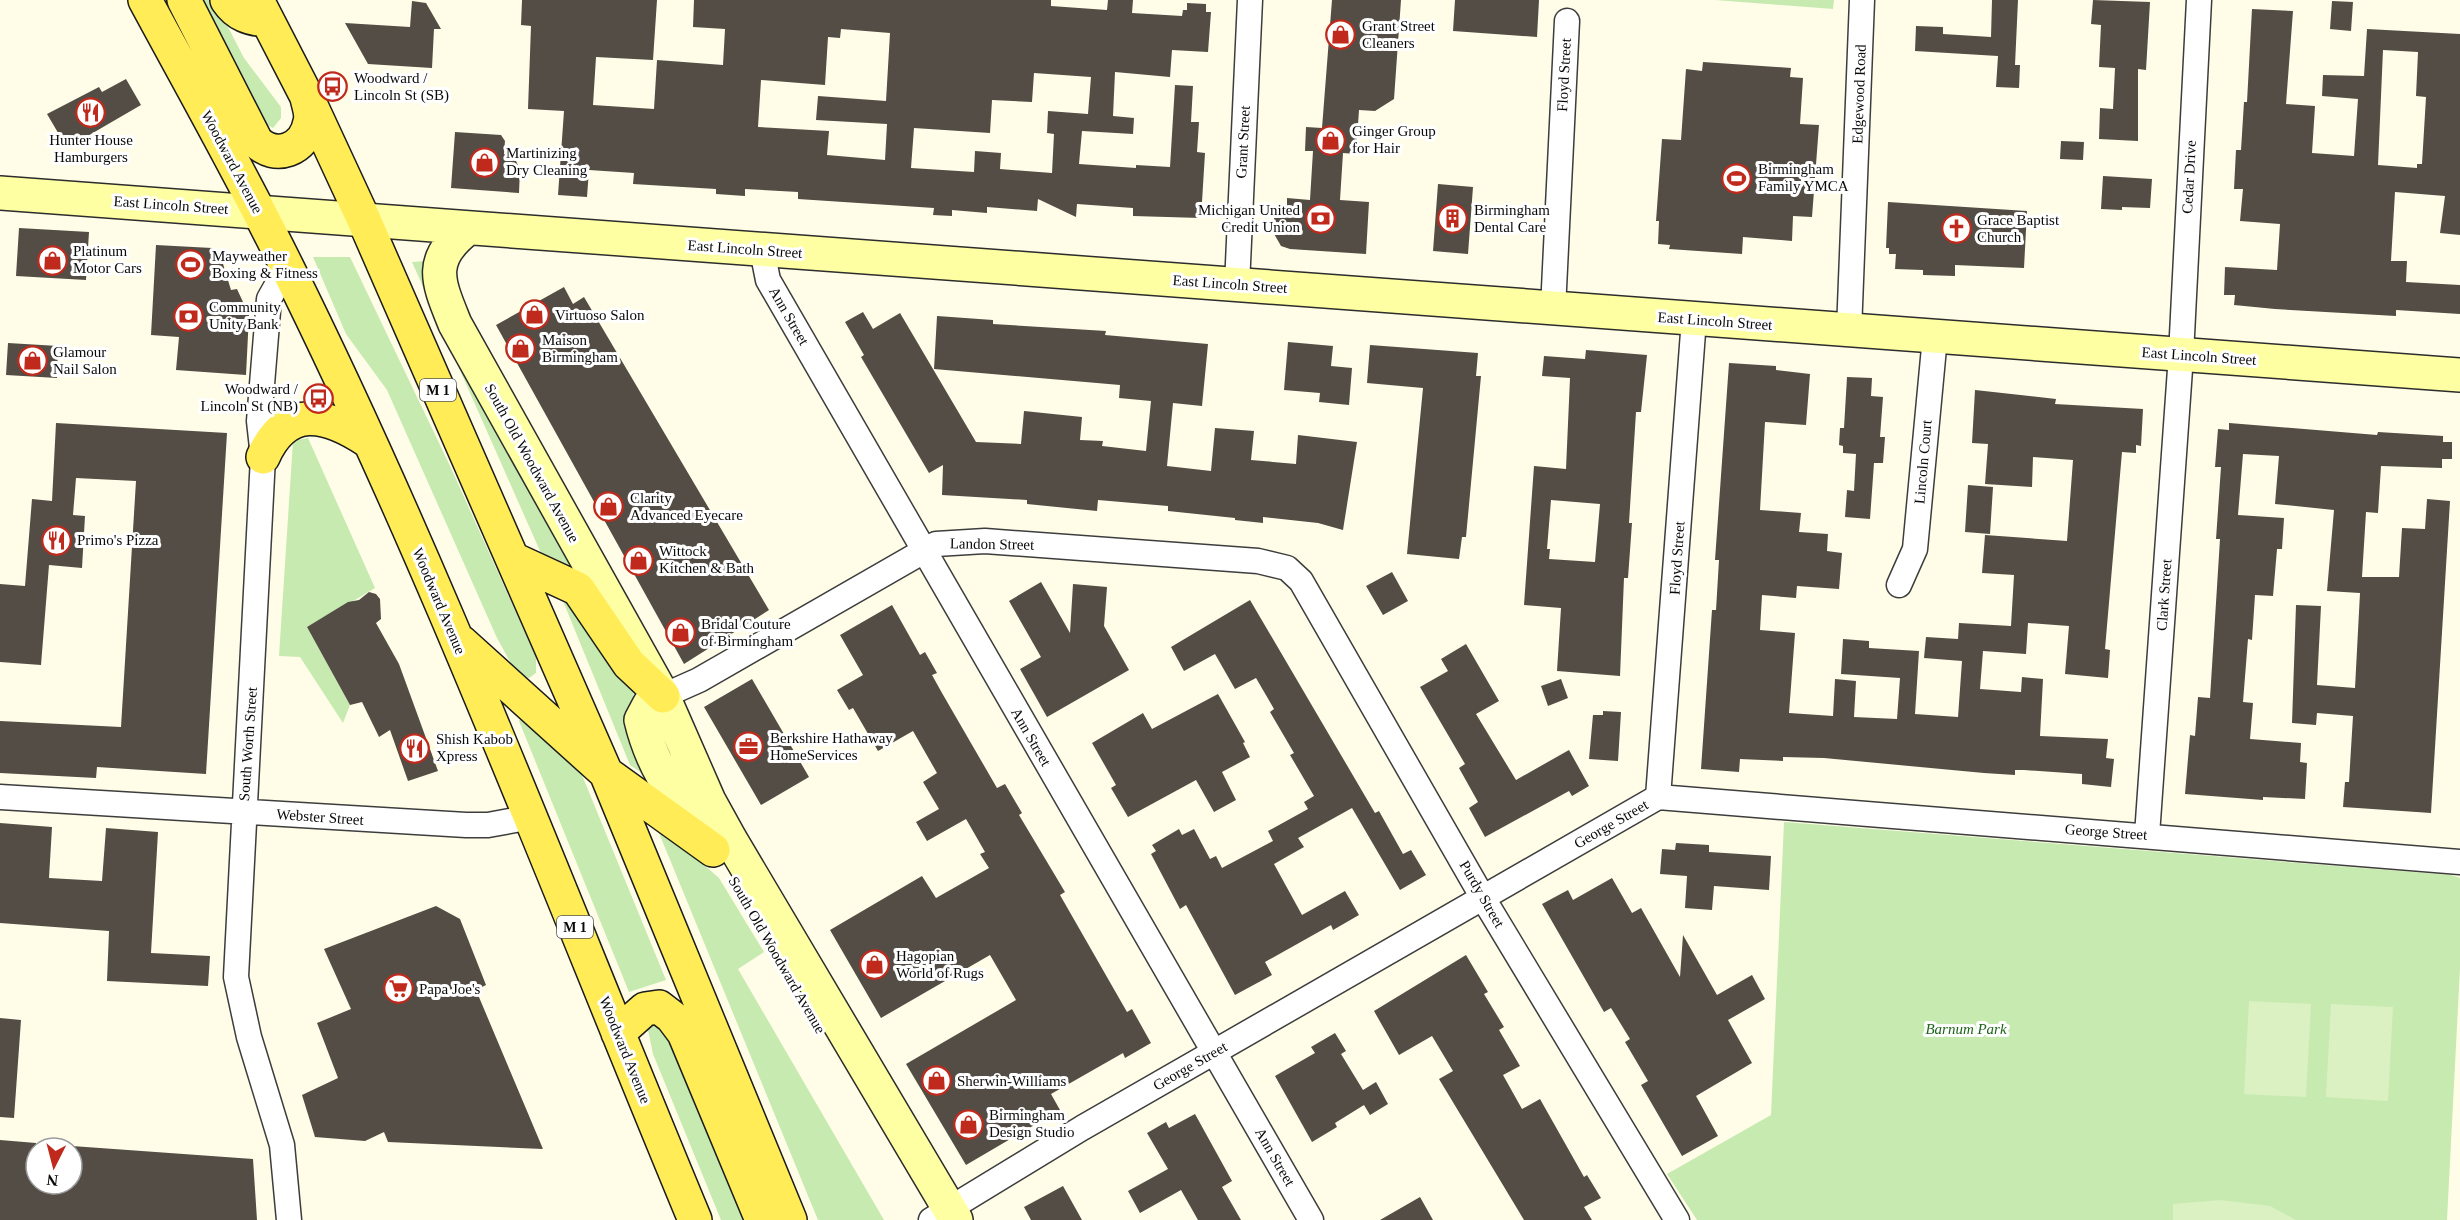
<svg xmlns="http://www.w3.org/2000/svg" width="2460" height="1220" viewBox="0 0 2460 1220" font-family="'Times New Roman',serif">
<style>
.green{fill:#c7eab0}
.pitch{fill:#dbf1c2}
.building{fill:#534d46;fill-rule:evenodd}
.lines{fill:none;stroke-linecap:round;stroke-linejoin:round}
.street-casing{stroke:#3d3d3d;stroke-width:27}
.secondary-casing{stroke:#2c2c2c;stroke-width:36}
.primary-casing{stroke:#1b1b1b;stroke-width:36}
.street{stroke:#fff;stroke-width:24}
.secondary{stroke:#fdffa2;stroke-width:33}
.primary{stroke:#ffec57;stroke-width:33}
.labels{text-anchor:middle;stroke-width:6;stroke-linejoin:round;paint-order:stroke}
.shield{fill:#fff;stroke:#545454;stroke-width:1.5}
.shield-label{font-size:14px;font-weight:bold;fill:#0a0a0a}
.poi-label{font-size:15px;fill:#0a0a0a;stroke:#fff;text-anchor:start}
.street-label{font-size:15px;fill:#0a0a0a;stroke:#fff}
.park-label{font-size:15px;font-style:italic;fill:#1e6419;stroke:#fff}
</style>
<rect width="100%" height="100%" fill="#fffde7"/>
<!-- green -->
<path class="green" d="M196,0H214L244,58L281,107V118L273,128L260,121Z
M1715,0H1834L1833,9Z
M313,257H350L451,468L536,657V673L529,678L517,674L497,638L387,390L346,334Z
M427,261L581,576L544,560L412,262Z
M308,438L375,588C353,602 330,613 307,627L350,705L343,723L300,657L279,656L293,441Z
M563,601L577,604L634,692L628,722L646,776L630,765Z
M523,715L575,758L666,980L629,992L519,721Z
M1784,822L2451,875L2460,878V968L2447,1220H1697L1667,1174L1771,1115Z
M661,827L719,878L764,952L738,969L884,1220H818L659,833Z
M656,1023L669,1027L749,1220H721L653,1054L648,1030Z"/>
<!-- pitch -->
<path class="pitch" d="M2249,1001L2311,1004L2306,1097L2244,1094Z
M2331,1004L2393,1007L2388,1101L2326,1097Z
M2221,1200L2270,1206L2296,1220H2173V1204Z"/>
<!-- building -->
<path class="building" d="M522,0H657L653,60L596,57L593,105L654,109L657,60L723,65L725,29L693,27L694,0H1051V6L1107,10L1108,0H1133L1132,13L1182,16L1183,10H1187V3L1206,4V12H1211L1208,52L1172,50L1170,77L1115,72L1113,116L1134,118L1133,134L1082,131L1079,164L1136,168V165L1170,167L1175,85L1193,86L1191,122H1199L1197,152L1205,153L1201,218L1133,216V208L1077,204L1076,217L1038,199L1037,211L987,207V213L952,210V216L933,215L934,208L798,199V192L745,189V196L716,194V189L633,184L634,173L589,170L587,197L558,195L564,111L528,109L531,26L521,25ZM841,29L890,33L886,101L818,96L816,120L887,124L885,160L827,155L829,131L758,127L761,80L825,85L828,37L840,38ZM1034,73L1091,77L1088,114L1048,111L1047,133L1054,134L1052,173L1000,169L1001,153L975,151L974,172L911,168L914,128L990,133L992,100L1032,102Z
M1332,0H1401L1394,99L1375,111L1359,110L1356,154L1343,153L1340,200L1369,202L1366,254L1290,249L1281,246L1273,232L1275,206L1287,207V198L1310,200L1313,151H1305L1306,127L1322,128Z
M1455,0H1539L1537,37L1453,31Z
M1992,0H2018L2015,65H2020L2019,88L1996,87L1998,56L1915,51L1916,26L1943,27V34L1991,37Z
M2093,0L2150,2L2146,70L2138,69V141L2099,139L2100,108L2113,109L2115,68L2099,67L2101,25L2091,24Z
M412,1L426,3L441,29H434L432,68L368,64L345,23L410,27Z
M2332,1L2353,2L2351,31L2330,29Z
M2252,9L2293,11L2286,104L2315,106L2312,153L2354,156L2358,99L2322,96L2323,75L2364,76L2367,29L2460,34V235L2440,233L2445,196L2395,192L2391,261H2407L2406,282L2460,285V314L2396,310V316L2275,309L2234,305L2235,295H2224L2225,267L2277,270L2280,224L2240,221L2243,189H2234L2236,150H2241L2244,102H2247ZM2383,50L2418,52L2416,96L2426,97L2422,164H2417V168L2378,165Z
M1703,62L1791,68L1790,77L1803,78L1800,124L1819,125L1812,217L1793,216L1792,241L1743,237L1742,254L1669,249L1670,245L1658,244L1659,221H1656L1662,139L1681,140L1686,69L1702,71Z
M126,79L141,105L67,148L47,114L99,87L102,92Z
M455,132L501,135L505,141L504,154L513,155L520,169L519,193L451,188Z
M2061,141L2084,142L2083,160L2060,159Z
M2103,176L2152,179L2150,208L2122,207V210L2101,209Z
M1438,184L1473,187L1468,254L1433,251Z
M1888,202L2027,211L2024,268L1955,265V276L1923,275V270L1895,269L1896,254H1889V248H1886Z
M19,228L89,232L86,280L16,276Z
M156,245L212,248L220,254L231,290L237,289L249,315L246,375L176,370L179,337L151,335Z
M564,287L573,304L584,297L769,610L684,664L496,325Z
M863,312L873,329L900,313L976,442L1021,444L1024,411L1082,417L1080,440L1103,441L1102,446L1146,451L1151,401L1119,398L1120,385L934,369L937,316L993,320V324L1106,331L1105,335L1208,344L1202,406L1173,403L1167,466L1211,471L1215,428L1254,431L1251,460L1296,464L1298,435L1357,442L1343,530L1318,523L1263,517V523L1235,520V518L1168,511V506L1098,500L1097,511L1027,504V500L942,495L943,465L929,473L861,357L864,355L845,322Z
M1288,342L1333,346L1331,366L1352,368L1349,405L1319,402L1320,393L1284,390Z
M8,343L58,346L57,378L6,375Z
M1370,345L1478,353L1476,376H1481L1466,537H1462L1459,559L1407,554L1423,388L1367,383Z
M1586,350L1647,355L1641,412H1636L1629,523H1632L1628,578H1624L1620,676L1557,671L1561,608L1524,605L1534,466L1566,469L1570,378L1542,376L1544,356L1585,359ZM1551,500L1600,504L1595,562L1549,559L1550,549H1547Z
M1729,363L1776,366V370L1810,374L1806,425L1765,422L1760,510L1801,513L1799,532L1828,534L1827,551L1842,553L1839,589L1797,586L1796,598L1762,595L1760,630L1795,633L1789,713L1833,716L1835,679L1856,681L1854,717L1897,719L1900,678L1841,674L1843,639L1869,641V648L1919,651L1915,714L1958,717L1962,661L1924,658L1926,637L1958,639L1959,623L2011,626L2014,575L1982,573L1985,535L2067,541L2073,460L2033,457L2032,487L1985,484L1988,444L1972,443L1975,390L2056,399L2055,404L2143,409L2141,446L2136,445V453L2122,452L2105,649L2110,650L2108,678L2065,674L2069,626L2028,623L2026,654L1983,651L1980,689L2021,692L2022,677L2043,679L2040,736L2108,739L2106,758L2114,759L2111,787L2082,784V774L2024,770H2015V775L1984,773L1824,758L1783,757V761L1740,759L1739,772L1701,769L1712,610H1716L1719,560H1715Z
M1847,377L1872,378L1871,396L1883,397L1880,437H1885L1883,463H1874L1870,519L1845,517L1847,490L1854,491L1856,454L1843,453V446L1839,445L1840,428H1844Z
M56,423L227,433L206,774L97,767L96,778L0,773V721L121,727L136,481L76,478L73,515L85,516L82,568L49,565L41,665L0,662V584L25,586L32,499L52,501Z
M2229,423L2377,435L2378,432L2443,436V442H2452V459H2442V468L2381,466L2378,513L2366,512L2362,577H2399L2402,528L2425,529L2427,499L2450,501L2431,813L2343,807L2345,782H2349L2353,716L2317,713L2316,725L2292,723L2296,605L2321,606L2317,685L2355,688L2360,593L2327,591L2334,510L2275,504L2279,456L2243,454L2238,515L2284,518L2282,549H2277L2273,596L2255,595L2252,640L2248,639L2243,702L2253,703L2250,739L2301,743L2300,762L2307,763L2305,799L2263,797V800L2185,794L2190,735L2195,736L2198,697L2210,698L2220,539H2216L2221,467H2215L2218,429L2229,430Z
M1968,485L1993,487L1990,534L1965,532Z
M1392,572L1408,601L1383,615L1366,586Z
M1041,582L1070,633L1073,584L1107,587L1104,626L1129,670L1047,717L1020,669L1041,657L1009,601Z
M369,592L376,594L380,599L381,619L376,623L399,664L438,771L408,781L390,730L379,737L362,702L350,705L307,627L348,602L359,600Z
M1250,600L1375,813L1379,811L1403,854L1411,850L1426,875L1400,890L1352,808L1298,838L1304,847L1274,864L1302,915L1345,891L1359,915L1333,930L1331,925L1265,962L1272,975L1235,995L1186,905L1180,909L1151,854L1156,851L1152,845L1179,829L1182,835L1194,829L1210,859L1216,856L1222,868L1273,841L1268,831L1308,809L1304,802L1314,796L1290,755L1294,753L1270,712L1274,709L1256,678L1235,689L1215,654L1184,671L1171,647Z
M892,605L920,655L925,652L937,673L932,675L942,693L997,788L1005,784L1022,813L1019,815L1065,892L1060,895L1127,1012L1132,1009L1151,1043L1125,1058L1123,1053L1051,1094L1060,1110L966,1165L906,1064L1016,1000L990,955L881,1018L830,930L922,876L936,898L989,868L980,854L985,852L966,819L927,841L916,822L939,809L923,782L937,773L913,731L878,751L853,708L849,710L837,690L863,675L840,635Z
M1466,644L1499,701L1476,714L1516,780L1569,750L1589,786L1572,796L1569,791L1485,837L1469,808L1478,802L1459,768L1465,764L1420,687L1448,671L1441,659Z
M752,679L809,777L761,805L704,707Z
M1561,679L1568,698L1548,706L1541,686Z
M1218,694L1245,742L1243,743L1250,757L1222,772L1236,800L1214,812L1196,780L1128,817L1111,788L1116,785L1092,743L1143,713L1152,729Z
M1603,711L1621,712L1618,761L1589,759L1593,715H1603Z
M0,823L52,827L49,878L102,881L106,828L158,832L151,953L210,956L208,986L107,981L109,931L0,923Z
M1676,843L1709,845V852L1771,856L1769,890L1714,886L1712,910L1685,908L1687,876L1660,874L1662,849L1675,850Z
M1612,878L1632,913L1641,908L1680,977L1683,935L1717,995L1752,975L1765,999L1728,1020L1752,1063L1696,1096L1718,1136L1682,1156L1641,1085L1648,1081L1625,1042L1630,1039L1611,1008L1604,1012L1542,904L1568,890L1573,900Z
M436,906L460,919L486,985L476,990L543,1149L388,1142L384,1132L365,1141L315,1137L302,1095L338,1078L317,1023L351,1009L324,949Z
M1466,955L1488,992L1484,994L1504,1027L1499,1030L1520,1066L1503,1075L1522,1109L1540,1099L1584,1177L1587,1175L1601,1198L1584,1207L1592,1220H1524L1439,1079L1453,1071L1432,1036L1399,1055L1374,1011Z
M0,1018L21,1020L14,1118L0,1117Z
M1335,1033L1346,1051L1341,1054L1363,1090L1376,1082L1388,1104L1370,1115L1364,1105L1335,1123L1337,1127L1312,1142L1275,1076L1315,1053L1311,1047Z
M1195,1114L1232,1181L1222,1187L1241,1220H1198L1181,1190L1140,1213L1128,1191L1168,1169L1147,1133L1166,1122L1169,1128Z
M0,1140L36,1143V1184H72V1146L253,1159L257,1220H0Z
M1063,1186L1082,1220H1031L1024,1207Z
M1420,1197L1433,1220H1380Z"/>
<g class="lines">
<defs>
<path id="street" d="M762,250L768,280C948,594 1131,906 1311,1220
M287,267L269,299L259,421L263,457L236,977L249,1037L282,1145L289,1220
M1237,285L1250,0
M1553,309L1567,21
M1849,331L1862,0
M1899,585L1915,549L1935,337
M663,696L699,680L936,544L985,541L1258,561L1287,568L1301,581L1483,898L1677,1220
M0,797L466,825H488L532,817
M1658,797L1694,319
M2147,835L2181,355L2199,0
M931,1220L1082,1128L1658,797L2460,862"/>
<path id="secondary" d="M0,193L2460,375
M467,229C427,260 438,282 455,324L663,696L709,801L730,839L956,1220
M663,696L649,705L641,720C653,771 679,801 708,843"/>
<path id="primary" d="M145,0C193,89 243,177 287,267C441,577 562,901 695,1220
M184,0L256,141C275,161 305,150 310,122C312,115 309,106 307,98
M227,0C237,15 250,19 267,20
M257,0L307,97L364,220L606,773L790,1220
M263,457C287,403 327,414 368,441
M513,559L578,589L629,664L663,696
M461,642L606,773L713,850
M618,1033L645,1009L659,1007L672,1017L684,1033L762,1220"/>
</defs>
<!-- street casing -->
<use href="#street" class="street-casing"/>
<!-- secondary casing -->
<use href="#secondary" class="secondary-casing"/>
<!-- primary casing -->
<use href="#primary" class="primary-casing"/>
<!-- street -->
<use href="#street" class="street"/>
<!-- secondary -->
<use href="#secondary" class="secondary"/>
<!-- primary -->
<use href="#primary" class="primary"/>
</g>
<!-- icons -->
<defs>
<symbol id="shop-ring" viewBox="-11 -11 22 22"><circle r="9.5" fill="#fff" stroke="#c02a1c" stroke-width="1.5"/><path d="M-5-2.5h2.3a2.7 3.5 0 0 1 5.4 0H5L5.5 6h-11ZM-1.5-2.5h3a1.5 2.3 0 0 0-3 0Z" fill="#c02a1c"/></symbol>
<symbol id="bus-ring" viewBox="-11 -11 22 22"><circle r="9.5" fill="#fff" stroke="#c02a1c" stroke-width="1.5"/><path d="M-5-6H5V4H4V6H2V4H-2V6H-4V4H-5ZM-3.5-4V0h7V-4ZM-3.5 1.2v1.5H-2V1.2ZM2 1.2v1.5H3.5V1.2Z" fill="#c02a1c"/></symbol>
<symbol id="restaurant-ring" viewBox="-11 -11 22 22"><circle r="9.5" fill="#fff" stroke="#c02a1c" stroke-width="1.5"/><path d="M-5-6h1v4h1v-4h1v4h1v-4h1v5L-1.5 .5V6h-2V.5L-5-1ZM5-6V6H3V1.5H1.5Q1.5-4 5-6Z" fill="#c02a1c"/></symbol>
<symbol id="stadium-ring" viewBox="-11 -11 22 22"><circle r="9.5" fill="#fff" stroke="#c02a1c" stroke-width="1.5"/><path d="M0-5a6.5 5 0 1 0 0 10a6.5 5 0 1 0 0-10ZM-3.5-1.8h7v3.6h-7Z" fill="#c02a1c"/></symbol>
<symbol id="bank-ring" viewBox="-11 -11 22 22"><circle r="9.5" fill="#fff" stroke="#c02a1c" stroke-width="1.5"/><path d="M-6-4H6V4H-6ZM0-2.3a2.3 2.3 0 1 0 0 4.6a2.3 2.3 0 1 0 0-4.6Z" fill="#c02a1c"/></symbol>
<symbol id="building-ring" viewBox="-11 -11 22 22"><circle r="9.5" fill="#fff" stroke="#c02a1c" stroke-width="1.5"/><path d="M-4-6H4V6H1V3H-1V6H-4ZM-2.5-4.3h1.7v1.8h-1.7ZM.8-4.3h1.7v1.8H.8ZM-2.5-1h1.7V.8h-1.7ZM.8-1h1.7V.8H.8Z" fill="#c02a1c"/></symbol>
<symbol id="church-ring" viewBox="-11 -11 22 22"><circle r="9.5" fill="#fff" stroke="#c02a1c" stroke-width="1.5"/><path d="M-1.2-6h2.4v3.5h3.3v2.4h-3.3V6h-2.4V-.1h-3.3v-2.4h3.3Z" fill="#c02a1c"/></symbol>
<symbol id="office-ring" viewBox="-11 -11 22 22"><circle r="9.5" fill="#fff" stroke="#c02a1c" stroke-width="1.5"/><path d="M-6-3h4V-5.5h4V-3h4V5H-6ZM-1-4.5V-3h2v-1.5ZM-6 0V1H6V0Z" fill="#c02a1c"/></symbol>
<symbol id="supermarket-ring" viewBox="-11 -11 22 22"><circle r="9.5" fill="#fff" stroke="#c02a1c" stroke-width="1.5"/><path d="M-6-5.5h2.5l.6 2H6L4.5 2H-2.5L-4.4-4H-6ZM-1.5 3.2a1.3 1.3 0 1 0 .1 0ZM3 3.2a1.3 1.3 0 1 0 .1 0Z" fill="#c02a1c"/></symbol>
</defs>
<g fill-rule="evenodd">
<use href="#shop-ring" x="1324" y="18" width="33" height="33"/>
<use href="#bus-ring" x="316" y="70" width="33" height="33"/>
<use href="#restaurant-ring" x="74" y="96" width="33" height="33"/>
<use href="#shop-ring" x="1314" y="124" width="33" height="33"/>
<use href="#shop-ring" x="468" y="146" width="33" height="33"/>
<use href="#stadium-ring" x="1720" y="162" width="33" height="33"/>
<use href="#bank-ring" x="1304" y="202" width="33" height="33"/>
<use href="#building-ring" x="1436" y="202" width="33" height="33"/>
<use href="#church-ring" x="1940" y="212" width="33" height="33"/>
<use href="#shop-ring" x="36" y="244" width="33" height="33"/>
<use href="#stadium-ring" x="174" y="248" width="33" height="33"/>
<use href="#shop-ring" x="518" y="298" width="33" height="33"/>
<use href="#bank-ring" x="172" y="300" width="33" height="33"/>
<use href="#shop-ring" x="504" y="332" width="33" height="33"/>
<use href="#shop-ring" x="16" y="344" width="33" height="33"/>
<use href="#bus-ring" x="302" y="382" width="33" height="33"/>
<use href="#shop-ring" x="592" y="490" width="33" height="33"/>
<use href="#restaurant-ring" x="40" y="524" width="33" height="33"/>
<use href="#shop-ring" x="622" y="544" width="33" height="33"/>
<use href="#shop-ring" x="664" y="616" width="33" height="33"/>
<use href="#office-ring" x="732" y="730" width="33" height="33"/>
<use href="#restaurant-ring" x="398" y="732" width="33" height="33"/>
<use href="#shop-ring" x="858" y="948" width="33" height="33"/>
<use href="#supermarket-ring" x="382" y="972" width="33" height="33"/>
<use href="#shop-ring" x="920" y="1064" width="33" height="33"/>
<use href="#shop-ring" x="952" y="1108" width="33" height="33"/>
</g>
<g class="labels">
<!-- shield labels -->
<g class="shield">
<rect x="420" y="379" width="36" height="22" rx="4.5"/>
<rect x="557" y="916" width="36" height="22" rx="4.5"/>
</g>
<g class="shield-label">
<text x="438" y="395">M 1</text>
<text x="575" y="932">M 1</text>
</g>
<!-- poi labels -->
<g class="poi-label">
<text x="1362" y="31">Grant Street<tspan x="1362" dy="17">Cleaners</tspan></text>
<text x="354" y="83">Woodward /<tspan x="354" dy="17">Lincoln St (SB)</tspan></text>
<text x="1352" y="136">Ginger Group<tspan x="1352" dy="17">for Hair</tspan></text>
<text x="91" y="145" text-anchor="middle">Hunter House<tspan x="91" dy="17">Hamburgers</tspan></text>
<text x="506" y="158">Martinizing<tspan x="506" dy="17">Dry Cleaning</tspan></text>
<text x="1758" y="174">Birmingham<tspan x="1758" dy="17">Family YMCA</tspan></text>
<text x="1300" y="215" text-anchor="end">Michigan United<tspan x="1300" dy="17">Credit Union</tspan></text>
<text x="1474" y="215">Birmingham<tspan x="1474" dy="17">Dental Care</tspan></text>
<text x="1977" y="225">Grace Baptist<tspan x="1977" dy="17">Church</tspan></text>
<text x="73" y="256">Platinum<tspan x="73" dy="17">Motor Cars</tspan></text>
<text x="212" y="261">Mayweather<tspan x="212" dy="17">Boxing &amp; Fitness</tspan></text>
<text x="209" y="312">Community<tspan x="209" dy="17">Unity Bank</tspan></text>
<text x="555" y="320">Virtuoso Salon</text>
<text x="542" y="345">Maison<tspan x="542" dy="17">Birmingham</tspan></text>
<text x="53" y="357">Glamour<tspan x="53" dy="17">Nail Salon</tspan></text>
<text x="298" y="394" text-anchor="end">Woodward /<tspan x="298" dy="17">Lincoln St (NB)</tspan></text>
<text x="630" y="503">Clarity<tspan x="630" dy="17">Advanced Eyecare</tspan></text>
<text x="77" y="545">Primo's Pizza</text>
<text x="659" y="556">Wittock<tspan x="659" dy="17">Kitchen &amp; Bath</tspan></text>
<text x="701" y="629">Bridal Couture<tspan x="701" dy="17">of Birmingham</tspan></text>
<text x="770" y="743">Berkshire Hathaway<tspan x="770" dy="17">HomeServices</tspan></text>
<text x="436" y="744">Shish Kabob<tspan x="436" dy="17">Xpress</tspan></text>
<text x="896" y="961">Hagopian<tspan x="896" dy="17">World of Rugs</tspan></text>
<text x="419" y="994">Papa Joe's</text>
<text x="957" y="1086">Sherwin-Williams</text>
<text x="989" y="1120">Birmingham<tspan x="989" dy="17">Design Studio</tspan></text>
</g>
<!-- street labels -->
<g class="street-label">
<text transform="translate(1564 75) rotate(-87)" y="5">Floyd Street</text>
<text transform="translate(1859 94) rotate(-88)" y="5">Edgewood Road</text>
<text transform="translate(1243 142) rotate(-87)" y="5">Grant Street</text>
<text transform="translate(232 162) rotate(62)" y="5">Woodward Avenue</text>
<text transform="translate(2189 177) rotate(-87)" y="5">Cedar Drive</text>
<text transform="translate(171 205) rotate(4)" y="5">East Lincoln Street</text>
<text transform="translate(745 249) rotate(4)" y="5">East Lincoln Street</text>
<text transform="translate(1230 284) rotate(4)" y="5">East Lincoln Street</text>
<text transform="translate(789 316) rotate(60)" y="5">Ann Street</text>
<text transform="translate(1715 321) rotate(4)" y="5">East Lincoln Street</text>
<text transform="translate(2199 356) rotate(4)" y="5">East Lincoln Street</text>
<text transform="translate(1923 462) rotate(-85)" y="5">Lincoln Court</text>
<text transform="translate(532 463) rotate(61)" y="5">South Old Woodward Avenue</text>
<text transform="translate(992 544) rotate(1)" y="5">Landon Street</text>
<text transform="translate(1677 558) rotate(-86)" y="5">Floyd Street</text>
<text transform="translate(2164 595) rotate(-86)" y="5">Clark Street</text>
<text transform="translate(439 601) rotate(67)" y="5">Woodward Avenue</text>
<text transform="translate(1031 737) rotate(60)" y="5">Ann Street</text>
<text transform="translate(248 744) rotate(-86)" y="5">South Worth Street</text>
<text transform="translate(320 817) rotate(4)" y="5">Webster Street</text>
<text transform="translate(1611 824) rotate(-30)" y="5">George Street</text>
<text transform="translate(2106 832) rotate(4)" y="5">George Street</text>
<text transform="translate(1482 894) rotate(60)" y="5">Purdy Street</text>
<text transform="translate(777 955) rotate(60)" y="5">South Old Woodward Avenue</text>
<text transform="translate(625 1050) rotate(68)" y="5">Woodward Avenue</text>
<text transform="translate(1190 1066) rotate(-30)" y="5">George Street</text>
<text transform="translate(1275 1157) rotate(60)" y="5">Ann Street</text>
</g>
<!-- park labels -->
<g class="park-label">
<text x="1966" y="1034">Barnum Park</text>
</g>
</g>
<!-- north arrow -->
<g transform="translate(54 1166) rotate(186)"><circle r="28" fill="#ffffff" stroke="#9d9d9d" stroke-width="1.5"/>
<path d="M0-4.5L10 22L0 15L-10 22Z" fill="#c02a1c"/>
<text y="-9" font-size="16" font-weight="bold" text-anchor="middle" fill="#0a0a0a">N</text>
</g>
</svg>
